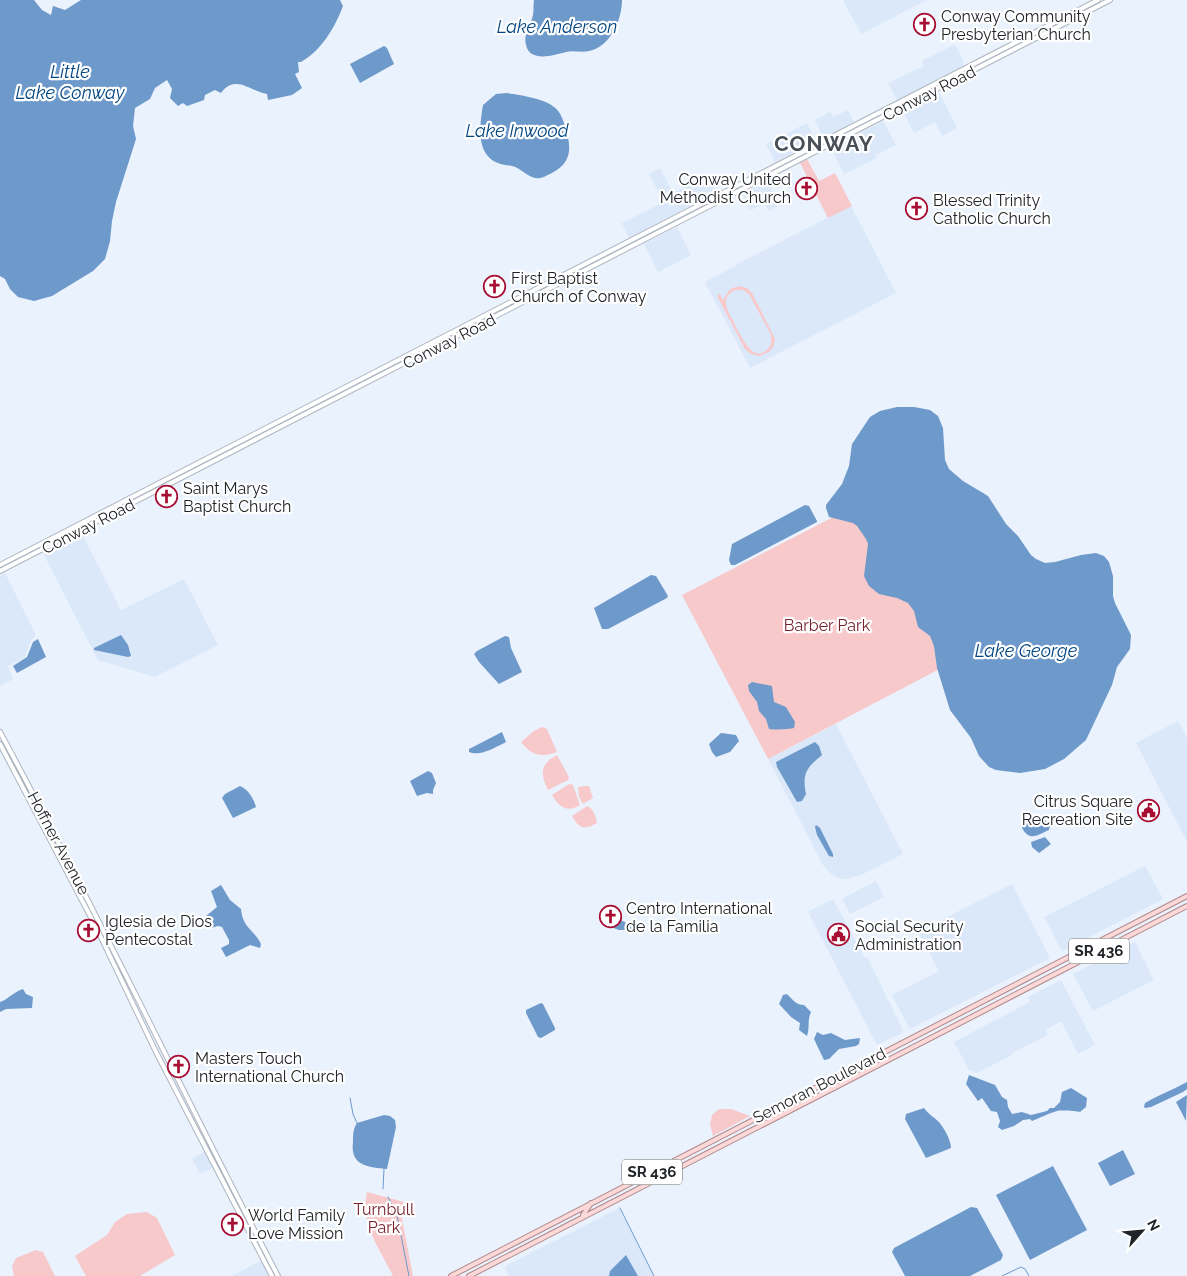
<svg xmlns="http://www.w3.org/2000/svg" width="1187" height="1276" viewBox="0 0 1187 1276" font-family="Raleway,sans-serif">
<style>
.built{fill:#dae8f9}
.green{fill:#f8c9ca;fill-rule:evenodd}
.water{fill:#6e99cb}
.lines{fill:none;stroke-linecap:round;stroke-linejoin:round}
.stream{stroke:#6e99cb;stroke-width:1}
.secondary-casing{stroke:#adb5bf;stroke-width:6}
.primary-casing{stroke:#af888a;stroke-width:6}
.secondary{stroke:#fff;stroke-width:4}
.primary{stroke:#fdd8d9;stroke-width:4}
.labels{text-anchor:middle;stroke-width:4.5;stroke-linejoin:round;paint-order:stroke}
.shield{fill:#fff;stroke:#646668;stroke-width:1}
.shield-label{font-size:15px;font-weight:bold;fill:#212428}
.poi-label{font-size:16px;fill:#212428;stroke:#fff;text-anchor:start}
.street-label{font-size:16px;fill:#212428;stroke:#fff}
.park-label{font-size:16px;fill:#76212c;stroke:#fff}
.water-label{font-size:18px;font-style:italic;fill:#024682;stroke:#fff}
.district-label{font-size:21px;font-weight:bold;letter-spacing:1px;fill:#484f57;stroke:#fff}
</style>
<rect width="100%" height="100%" fill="#eaf2fd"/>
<!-- built -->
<path class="built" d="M843,0H927L861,34Z
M955,44L963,61V66L897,100L888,83L924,66L922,61Z
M939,92L957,128L942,136L935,122L914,133L903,111Z
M848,110L854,122L825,137L822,135L815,120L830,112L833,117Z
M883,121L896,145L876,155L877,158L844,174L831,148Z
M807,123L816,140L815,142L775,162L766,144Z
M660,168L673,193L709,175L717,192L629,238L622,223L664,202L649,174Z
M767,180L780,205L769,211L765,204L750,210L742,194Z
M851,206L896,293L750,368L705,282L737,265V264Z
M677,227L691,255L658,272L644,244Z
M82,534L121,610L184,579L218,645L155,677L98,660L43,553Z
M5,573L36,635L31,640L25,657L8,666L13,679L0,686V576Z
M1178,721L1187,738V842L1136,743Z
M836,724L903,854L861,875L846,879L838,878L830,873L823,865L768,759Z
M1145,866L1163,899L1062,951L1044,917Z
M876,881L884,897L850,914L842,899Z
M1012,884L1050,958L910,1029L892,995L939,971L918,932Z
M833,899L865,958L867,957L904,1032L877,1045L808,912Z
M1135,942L1154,980L1093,1011L1073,974Z
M1061,980L1095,1045L1078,1054L1061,1021L1045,1030L1048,1035L1012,1053V1055L977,1073L969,1070L954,1042L1030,1002L1028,997Z
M206,1151L214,1167L200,1174L192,1159Z
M619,1208L654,1276H509L505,1269L507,1265Z
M262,1260L270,1276H232Z"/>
<!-- green -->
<path class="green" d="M807,159L819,181L835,173L852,206L828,218L800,163Z
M739,286L747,288L752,293L775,339L774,345L770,351L760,356L751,354L745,349L717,296L720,294L723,300L730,289ZM736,290H743L749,294L771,335V345C755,368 743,339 736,327C733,319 725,309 726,301C727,295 731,292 736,290Z
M903,481L989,643L768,759L682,595Z
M542,727L547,729L557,752C541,758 531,755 521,742L534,731Z
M557,755L569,777L568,780L548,790C540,774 540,764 557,755Z
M569,784L573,785L580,805C567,813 559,807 552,795Z
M584,786H589L593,798L583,804L579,797L578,787Z
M587,806C594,809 596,817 597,823C585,830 579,829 572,816Z
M719,1109H731L750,1116L713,1136L710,1124L712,1115Z
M367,1192L404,1202L401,1214L413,1276H393C380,1249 360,1224 367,1192Z
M147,1212L157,1218L175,1255L140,1276H86L75,1256L107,1235L115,1222L127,1214Z
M36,1250L43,1252L55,1276H14L12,1266L16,1258Z"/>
<!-- water -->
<path class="water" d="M0,0H34L42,10L51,15L53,6L65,10L81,0H340L343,6C335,27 322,50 301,62H298L299,72L295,74L302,88L292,95L268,100L267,94C252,92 235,73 221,93L215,90L205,95L204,100L187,106L183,103L178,106L170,98L172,89L167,80L155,88L150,99L135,108L133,126L136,139L116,202L112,221L110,241L105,259L93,271L52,296L34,301L18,297L10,289L5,279L0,276Z
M534,0H622C622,20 610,47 589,51C581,53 573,50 566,52C554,55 530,63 526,45C523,34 531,25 533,15C534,10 533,5 534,0Z
M384,46L387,48L394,64L360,83L350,64Z
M507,93C519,95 544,98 554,107C561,112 564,122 566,130C572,150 571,164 550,174C547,175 543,178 540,178C529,180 522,168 512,166C508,165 502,165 498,163C475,154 480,123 483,105L496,94Z
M897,407H914L930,410L938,416L943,428L945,460L949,469L963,481L988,496L1006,524L1018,536L1031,555L1036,559L1045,563L1055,562L1081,555L1096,553L1104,556L1109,562L1113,576V596L1115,603L1131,635L1130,649L1117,667L1112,685L1086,740L1064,759L1045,769L1020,773L996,770L989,767L979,756L971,738L950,710L937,668L934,646L930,636L918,627L914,611L908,603L897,598L879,594L869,586L864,576L868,544L866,539L857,526L853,523L829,517L826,508V505L842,484L849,466L852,444L870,417L880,411Z
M805,505L809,506L817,521V522L735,565H731L729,560L732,544Z
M651,575L656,576L668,596L667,598L608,629H602L594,608Z
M121,635L128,645L131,656L128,657L94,650V648Z
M505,636L509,637L511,648L522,672L499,684L479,662L474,654L477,651Z
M38,639L46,657L17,673L13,666L27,657L33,642Z
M752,682L772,686L774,702L786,707L795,722L794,728C791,729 772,730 769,729L766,719L759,711L757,702L749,691L748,685Z
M502,732L506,742C496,747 480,757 469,752V749L473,747Z
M721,733L736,735L739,741L730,752L716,757L712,752L709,744Z
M815,742L819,746L822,755C806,768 802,774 806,794L802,801L797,802L777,767L776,762Z
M428,771L432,773L436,783L433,790V794L427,793L417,796L410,781Z
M240,786C248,789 254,799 256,807L233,818L222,798L225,794Z
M1038,816L1043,817L1050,826L1049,830C1037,835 1030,842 1022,828L1023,824Z
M816,825L820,828L833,854V857L829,856L817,835L815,827Z
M1045,837L1051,844L1039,853L1032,847L1031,842Z
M221,885L230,900L241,909C243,929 254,929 261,944L260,948L250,945L226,957L221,948L229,944V940L222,927L218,926L211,928L206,916L217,907L211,891Z
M610,917C617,917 628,923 633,929L632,930H619L603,924V921Z
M23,989L26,994L33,997L32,1008L6,1009L0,1012V1002C9,999 13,992 23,989Z
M787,994C793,1000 796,1005 804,1005L811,1012C807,1020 810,1028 807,1036L799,1030L800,1023L791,1017L779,1004L783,995Z
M541,1003L543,1004L555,1028V1030L541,1038L538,1037L526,1013V1010Z
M817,1032L823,1035L831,1033L845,1040L860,1038L859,1044L856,1046L839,1049L829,1059L824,1060L814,1039Z
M969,1075L995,1085L1002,1097L1007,1100L1008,1107L1012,1114L1022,1112L1031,1115L1047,1111L1050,1108H1054L1060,1102L1062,1092L1071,1088L1087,1098L1086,1107L1080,1112C1078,1111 1060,1110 1057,1111C1049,1113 1040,1118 1032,1121L1030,1119L1023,1120L1014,1126L1002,1130L998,1127L1000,1121L997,1112L991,1111L982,1098L978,1101L966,1084Z
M1187,1082V1089L1183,1092L1151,1107L1145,1108L1144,1107L1145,1103C1158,1095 1173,1090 1187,1082Z
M1187,1095L1186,1121L1176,1102Z
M924,1108C928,1114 934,1117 939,1122C944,1128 951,1140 951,1148L926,1158L905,1119L906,1114Z
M384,1115L390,1116L395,1120L396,1127L387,1169C368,1167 350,1166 353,1142C353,1135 353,1129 357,1123Z
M1123,1150L1135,1174L1110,1186L1098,1163Z
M1053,1166L1087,1230L1030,1260L996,1195Z
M971,1207L977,1208L1003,1255L1001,1260L970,1276H905L892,1252L894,1248Z
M626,1255L638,1276H609L610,1271Z"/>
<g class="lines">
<!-- stream -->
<path class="stream" d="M350,1098L353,1114L357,1123
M383,1189L384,1169
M388,1197L397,1215L409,1276
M620,1208L654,1276
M1002,1276L1021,1267L1025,1269L1029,1276"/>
<defs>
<path id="secondary" d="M0,565L1098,0
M0,571L1110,0
M0,732C97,911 184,1096 278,1276
M0,744L97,929L156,1052L272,1276"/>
<path id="primary" d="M827,1090L836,1078
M583,1215L591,1203
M451,1276L1187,896
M469,1276L1187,906"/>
</defs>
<!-- secondary casing -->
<use href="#secondary" class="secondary-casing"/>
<!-- primary casing -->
<use href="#primary" class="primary-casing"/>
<!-- secondary -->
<use href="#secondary" class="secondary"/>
<!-- primary -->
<use href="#primary" class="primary"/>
</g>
<!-- icons -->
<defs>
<symbol id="church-ring" viewBox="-11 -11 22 22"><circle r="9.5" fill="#fff" stroke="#a70e32" stroke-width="1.5"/><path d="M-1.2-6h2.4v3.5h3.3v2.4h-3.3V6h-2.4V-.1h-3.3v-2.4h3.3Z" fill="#a70e32"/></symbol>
<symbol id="civic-ring" viewBox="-11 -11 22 22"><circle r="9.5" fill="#fff" stroke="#a70e32" stroke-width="1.5"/><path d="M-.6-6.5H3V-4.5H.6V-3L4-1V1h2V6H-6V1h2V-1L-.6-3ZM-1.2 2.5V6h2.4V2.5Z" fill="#a70e32"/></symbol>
</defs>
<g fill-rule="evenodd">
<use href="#church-ring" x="912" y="12" width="25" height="25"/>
<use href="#church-ring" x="794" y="176" width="25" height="25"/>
<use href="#church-ring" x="904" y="196" width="25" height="25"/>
<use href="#church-ring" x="482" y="274" width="25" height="25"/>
<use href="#church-ring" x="154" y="484" width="25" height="25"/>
<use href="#civic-ring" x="1136" y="798" width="25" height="25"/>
<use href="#church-ring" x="598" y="904" width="25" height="25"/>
<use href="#church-ring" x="76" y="918" width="25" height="25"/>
<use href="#civic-ring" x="826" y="922" width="25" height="25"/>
<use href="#church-ring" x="166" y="1054" width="25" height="25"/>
<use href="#church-ring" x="220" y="1212" width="25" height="25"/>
</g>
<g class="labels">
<!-- shield labels -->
<g class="shield">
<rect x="1069" y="938.5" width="60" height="25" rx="4"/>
<rect x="622" y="1159.5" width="60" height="25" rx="4"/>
</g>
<g class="shield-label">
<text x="1099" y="956">SR 436</text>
<text x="652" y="1177">SR 436</text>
</g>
<!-- poi labels -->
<g class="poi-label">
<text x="941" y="22">Conway Community<tspan x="941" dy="18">Presbyterian Church</tspan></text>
<text x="791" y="185" text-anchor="end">Conway United<tspan x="791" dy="18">Methodist Church</tspan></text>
<text x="933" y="206">Blessed Trinity<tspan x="933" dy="18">Catholic Church</tspan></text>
<text x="511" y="284">First Baptist<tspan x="511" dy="18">Church of Conway</tspan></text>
<text x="183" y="494">Saint Marys<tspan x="183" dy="18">Baptist Church</tspan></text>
<text x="1133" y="807" text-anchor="end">Citrus Square<tspan x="1133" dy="18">Recreation Site</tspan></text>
<text x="626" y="914">Centro International<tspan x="626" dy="18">de la Familia</tspan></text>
<text x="105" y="927">Iglesia de Dios<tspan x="105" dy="18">Pentecostal</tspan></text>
<text x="855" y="932">Social Security<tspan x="855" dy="18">Administration</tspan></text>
<text x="195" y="1064">Masters Touch<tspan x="195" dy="18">International Church</tspan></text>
<text x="248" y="1221">World Family<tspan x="248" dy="18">Love Mission</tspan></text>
</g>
<!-- street labels -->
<g class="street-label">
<text transform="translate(929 93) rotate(-27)" y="6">Conway Road</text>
<text transform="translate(449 341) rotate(-27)" y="6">Conway Road</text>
<text transform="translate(88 526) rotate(-27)" y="6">Conway Road</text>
<text transform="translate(59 843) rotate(62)" y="6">Hoffner Avenue</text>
<text transform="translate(819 1085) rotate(-27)" y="6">Semoran Boulevard</text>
</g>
<!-- park labels -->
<g class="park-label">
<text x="827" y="631">Barber Park</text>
<text x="384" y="1215">Turnbull<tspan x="384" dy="18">Park</tspan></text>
</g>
<!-- water labels -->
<g class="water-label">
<text x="557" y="33">Lake Anderson</text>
<text x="70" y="78">Little<tspan x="70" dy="21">Lake Conway</tspan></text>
<text x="517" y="137">Lake Inwood</text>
<text x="1026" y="657">Lake George</text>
</g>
<!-- district labels -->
<g class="district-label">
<text x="824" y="151">CONWAY</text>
</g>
</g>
<!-- north arrow -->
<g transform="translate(1142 1231) rotate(63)" stroke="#ffffff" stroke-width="4" paint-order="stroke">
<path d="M0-4L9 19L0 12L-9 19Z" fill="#212428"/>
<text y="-8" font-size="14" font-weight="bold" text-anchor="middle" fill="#212428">N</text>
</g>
</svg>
